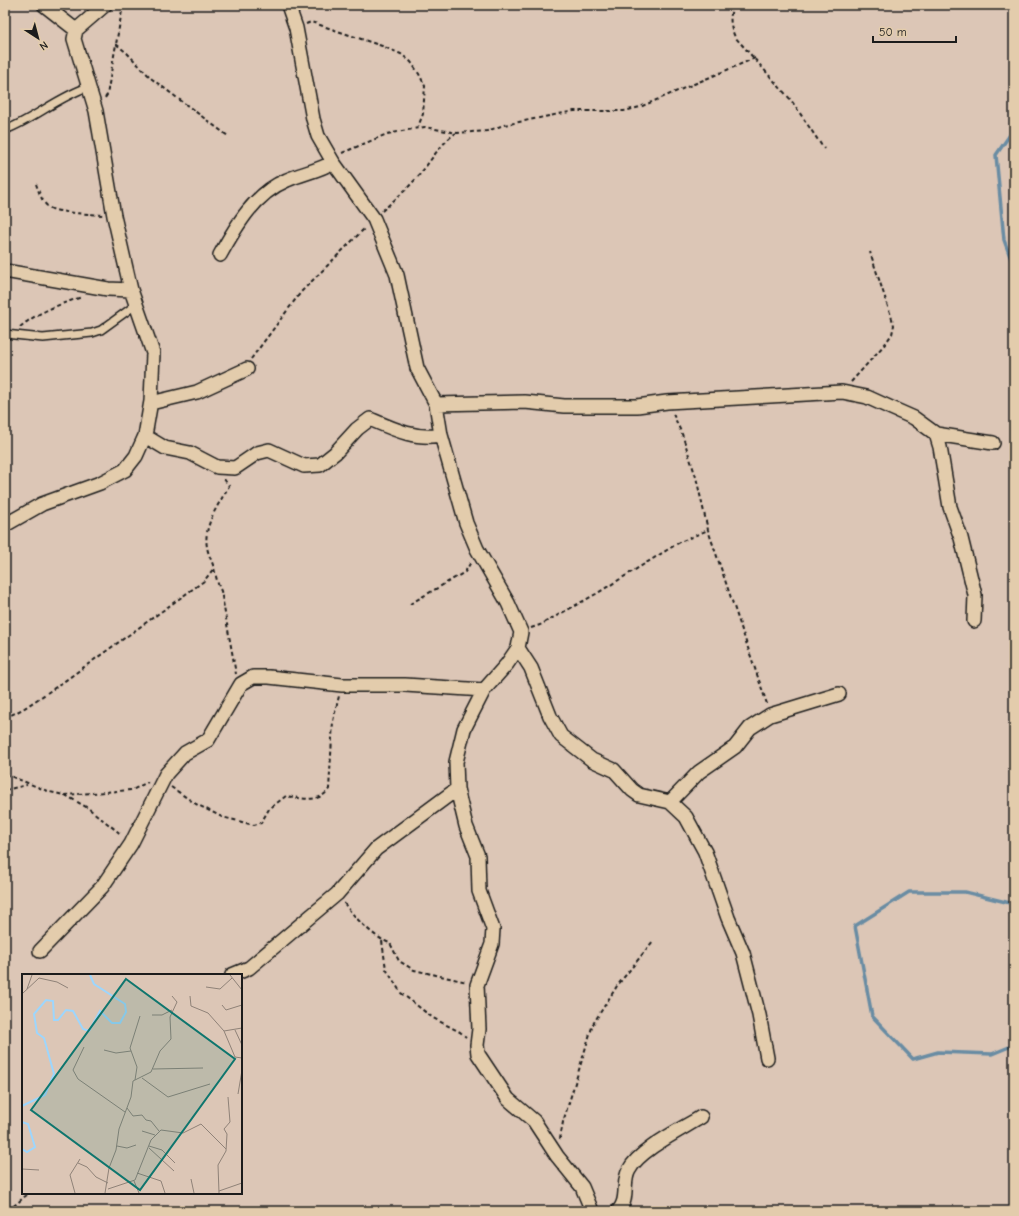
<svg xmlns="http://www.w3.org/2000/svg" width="1019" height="1216" viewBox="0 0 1019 1216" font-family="'Comic Neue',sans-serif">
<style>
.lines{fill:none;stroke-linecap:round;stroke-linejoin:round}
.stream{stroke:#698ca3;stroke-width:3.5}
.service-casing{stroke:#1c1c1c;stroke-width:10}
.minor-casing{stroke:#1c1c1c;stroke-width:16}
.path{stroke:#1c1c1c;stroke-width:2;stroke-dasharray:4 3;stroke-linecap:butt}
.service{stroke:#e3ccac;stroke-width:7}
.minor{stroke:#e3ccac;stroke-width:13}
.inset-river{fill:none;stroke:#9dd6fd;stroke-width:2}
.inset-road{fill:none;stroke:#8f8278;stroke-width:1}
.view{fill:#0f766e;fill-opacity:0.15;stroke:#0f766e;stroke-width:2}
.inset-edge{fill:none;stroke:#1c1c1c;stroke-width:2}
</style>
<rect width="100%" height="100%" fill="#dcc6b6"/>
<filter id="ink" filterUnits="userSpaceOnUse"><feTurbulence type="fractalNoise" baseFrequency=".025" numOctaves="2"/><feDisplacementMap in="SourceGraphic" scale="8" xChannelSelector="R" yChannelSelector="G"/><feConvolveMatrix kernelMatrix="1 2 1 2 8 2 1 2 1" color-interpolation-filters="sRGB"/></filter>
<g filter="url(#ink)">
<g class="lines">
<!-- stream -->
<path class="stream" d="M1014,129L996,155L1004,240L1014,267
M1014,904L965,892H909L855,926L872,1016L913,1059L938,1052L992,1054L1014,1045"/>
<defs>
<path id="service" d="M5,130C34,119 58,97 88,87
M5,334L43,338L92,333L101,330L137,304"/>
<path id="minor" d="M44,5L76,30
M288,5L296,28L313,119L318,136L333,162L374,219L397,275L417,368L436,404L441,435L466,523L477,549L508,603L521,632L518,648L507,664L484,690L464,729L456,762L457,789L466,826L478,856L479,891L493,929L492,944L477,985L479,1029L477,1045L478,1054L508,1099L534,1121L557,1156L582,1187L592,1211
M220,255C236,226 255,193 287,180C302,173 319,171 333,162
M5,271L108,289L131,290
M151,401L155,402L197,392L247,369
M436,404L525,402L564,406H637L667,402L842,392L867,397L889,407L914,418L936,434L940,447L950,507L961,538L975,595L974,621
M936,434L993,443
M145,436L165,448L190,453L217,467L235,468L257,453L269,450L304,466L320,465L335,453L357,429L370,419C393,429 416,440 441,435
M5,525L42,504L100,483L125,470L136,456L145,436L151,401L153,353L131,290L114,216L96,111L74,39L76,30L105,5
M518,648L531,668L550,716L561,736L592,760L614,770L632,790L639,795L670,802L686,817L705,852L728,918L743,953L759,1015L767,1058
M670,802L699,772L735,747L750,728L770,715L839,694
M40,951L102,887L131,844L166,774L185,753L208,740L241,684L253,677H269L342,685H405L484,690
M232,975L249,968L337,894L376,849L457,789
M618,1211C620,1209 622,1206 623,1203C627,1193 623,1180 629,1170C639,1150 682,1129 701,1117"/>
</defs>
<!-- service casing -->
<use href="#service" class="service-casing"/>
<!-- minor casing -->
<use href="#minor" class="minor-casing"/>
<!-- path -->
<path class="path" d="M733,5C729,17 730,26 735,37L791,100L824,149
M306,24L311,22L382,46L401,54L411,62L419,74L425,86L423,114L418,127
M116,44L127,53L152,79L228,136
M105,98L107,95L123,5
M342,153L387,134L418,128L425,127L457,133L487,131L504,125L574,111H624L640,107L755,58
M36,184C39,192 42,203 50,208C58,213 92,214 103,215
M382,211C392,202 403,193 412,183C428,167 437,146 456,133
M20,327C38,312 60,304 82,297
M251,359L301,292L365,228
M851,382L885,344L892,334L894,325L870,252
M673,414L682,434L696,477L708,530L767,704
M224,479L229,486C219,504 203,525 207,547C208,554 212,561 214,568C216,576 217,583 221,591L236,674
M410,604L465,572L471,562
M531,628L540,625L596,594L680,542L708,530
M5,718L23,709L59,685L204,581L214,568
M5,774L50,792L64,795L132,790L148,782
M171,787L196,804L222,817L254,825L261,823L269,809L286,796C301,798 319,804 329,789L333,721L339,696
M5,790L27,785
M65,795L88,808L122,835
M344,903C353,916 375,939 390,943L399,961L414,970L467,982
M382,941L386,969L401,993L433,1018L460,1032L466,1037
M560,1139L563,1122L593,1024L617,986L653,941
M8,1211L29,1193"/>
<!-- service -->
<use href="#service" class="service"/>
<!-- minor -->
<use href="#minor" class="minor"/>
</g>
</g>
<!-- overview -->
<g transform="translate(22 974)">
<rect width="220" height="220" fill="#dcc6b6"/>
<path class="inset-river" d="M0,132L23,121L32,100L22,64L15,59L12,40L24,26L31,27L32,46H36L44,36L51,37L61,55L67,57L78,37L90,49H98L104,38L103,30L72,10L68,1M0,148L6,150L13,173L5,178L0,175"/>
<path class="inset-road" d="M208,1L220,16M184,13L198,15L210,4M5,15L10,1M0,20L17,4L35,8L46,14M168,22L169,32L186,39L202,57L220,54M200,31L204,36L220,31M130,41H140L150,36M213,56L220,71M202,57L213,83L220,84M62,73L51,96L56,105L103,138M82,76L94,79L109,77M131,95L181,94M120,104L146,123L188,110M113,106L115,93L108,74L118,42M216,120L220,96M105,134L111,142L120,141L124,146L129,147L137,157M120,157L133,161M95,172L105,174L114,171M127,172L140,176L153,189M127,174L152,197M56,189L65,193L74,203L86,209M0,195L17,196M115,199L139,207L143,219M169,205L172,219M112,207L117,219M86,215L113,206L129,166L139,156L161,159L179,150L204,175M197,217L220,209M53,219L48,201L58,185M83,219L87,194L94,176L97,155L109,123L111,107L129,98L138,77L149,65L148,43L155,28L150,22M197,219L196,191L204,177L205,160L202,155L208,148L206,123"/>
<path class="view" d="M104,5L213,85L118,216L9,136Z"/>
<rect width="220" height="220" class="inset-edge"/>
</g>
<!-- margin -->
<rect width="1019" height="1216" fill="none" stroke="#e3ccac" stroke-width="20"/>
<rect x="10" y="10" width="999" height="1196" fill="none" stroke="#1c1c1c" stroke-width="1.5" filter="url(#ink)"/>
<!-- north arrow -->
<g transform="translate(38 38) rotate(144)" stroke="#e3ccac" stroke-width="3" paint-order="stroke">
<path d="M0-3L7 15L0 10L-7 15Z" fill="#1c1c1c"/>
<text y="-6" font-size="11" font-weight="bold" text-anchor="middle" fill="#1c1c1c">N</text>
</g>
<!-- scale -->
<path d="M873 36v6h83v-6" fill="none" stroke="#1c1c1c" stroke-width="2"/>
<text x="879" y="36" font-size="12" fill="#1c1c1c" stroke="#e3ccac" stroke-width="3" paint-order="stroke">50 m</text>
</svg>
